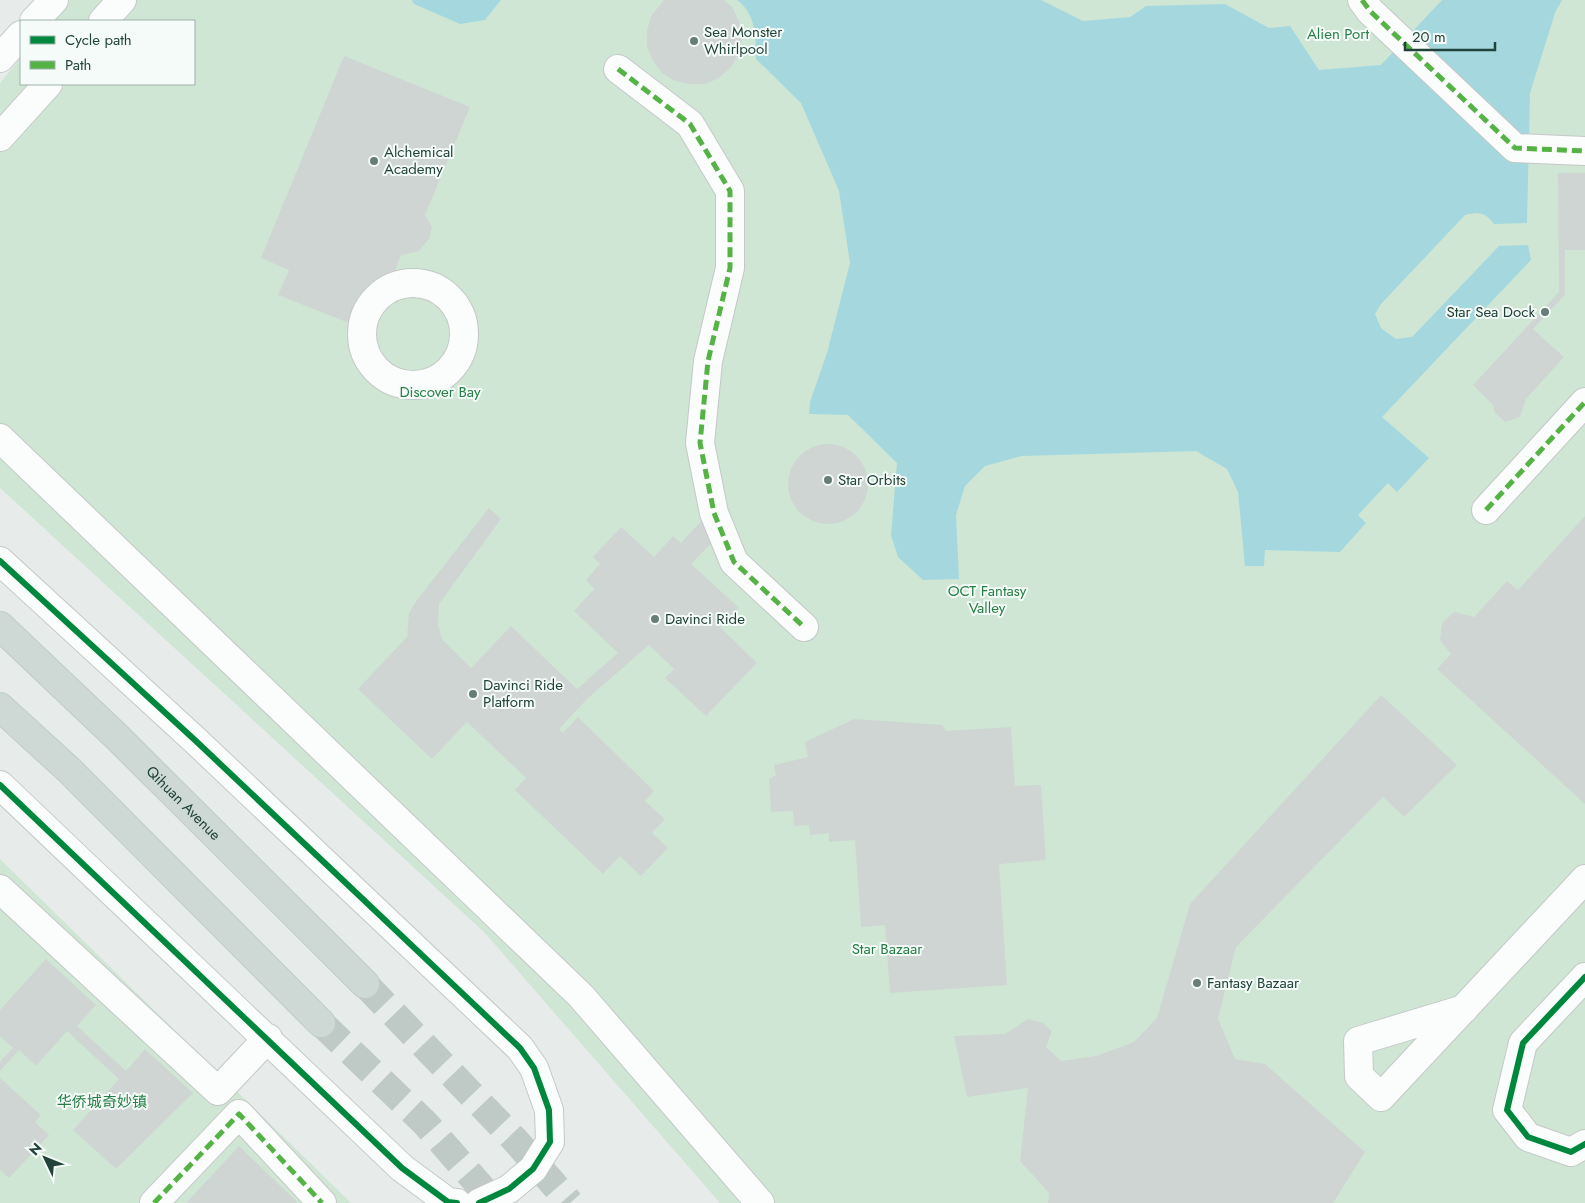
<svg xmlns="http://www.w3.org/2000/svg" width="1585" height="1203" viewBox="0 0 1585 1203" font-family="Jost,'Noto Sans SC',sans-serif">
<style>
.green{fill:#cfe6d5}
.water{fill:#a4d8de}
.building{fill:#cfd5d3}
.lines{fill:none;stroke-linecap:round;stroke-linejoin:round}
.major-tunnel{stroke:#bfcac7;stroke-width:28;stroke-dasharray:28 14;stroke-linecap:butt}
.minor-casing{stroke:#c4c9c7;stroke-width:30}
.major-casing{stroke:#c1cbc9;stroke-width:30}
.minor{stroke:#fbfcfc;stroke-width:28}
.major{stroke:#ced8d5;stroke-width:28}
.quiet{stroke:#55b346;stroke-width:5;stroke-dasharray:10 5;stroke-linecap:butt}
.cycleway-casing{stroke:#f5fbf8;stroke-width:9}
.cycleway{stroke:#00873e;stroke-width:6}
.poi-dot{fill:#667e77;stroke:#f5fbf8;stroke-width:2}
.labels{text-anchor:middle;stroke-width:4;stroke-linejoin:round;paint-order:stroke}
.poi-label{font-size:15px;fill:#214339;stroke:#f5fbf8;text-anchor:start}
.park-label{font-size:15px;fill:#267f45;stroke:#f5fbf8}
.street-label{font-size:15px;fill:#214339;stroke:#f5fbf8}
</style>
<rect width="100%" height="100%" fill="#e7ecea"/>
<!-- green -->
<path class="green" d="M68,0H1585V1203H720L484,932L0,488V83L21,57V84H194V21H50Z
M0,859L351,1203H0Z"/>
<!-- water -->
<path class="water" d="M412,0H501L485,20L460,24L414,4Z
M737,0H1041L1083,21L1130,17L1146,6L1225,4L1269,28L1290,26L1319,70L1381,65L1442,0H1562L1555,13L1530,93L1527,223L1494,224C1485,212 1479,212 1465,215L1381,304L1375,314L1381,328L1396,339L1412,337L1499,246L1528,245L1531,260L1382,417L1429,458L1397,492L1388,483L1358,515L1366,523L1340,552L1265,550L1264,566H1245L1238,492L1227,469L1196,451L1022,456L985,466L965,486L956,515L959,579L923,580L898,557L891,535L897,463L848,415L809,414L810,402L827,353L850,263L839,191L801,103L756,59C756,37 756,14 737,0Z"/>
<!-- building -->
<path class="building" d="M664,0H724L732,7L739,21L742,37L739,53L731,67L719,78L705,84H690L675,81L662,73L653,61L647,46V31L651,16Z
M344,56L470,107L425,215L432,227L429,239L419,251L401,255L388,289L371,282L354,325L278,295L289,270L261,258Z
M1558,173H1585V250H1565V295L1533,329L1564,357L1526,399L1520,417L1505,422L1495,413L1493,405L1473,385L1559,292Z
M788 484a40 40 0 1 1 80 0a40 40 0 1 1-80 0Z
M489,508L501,519L439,604L438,624L442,639L471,668L511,626L577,689L618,653L574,611L594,589L586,580L600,564L593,557L621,527L654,557L673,536L681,543L703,519L719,535L691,564L739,608L720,627L757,663L706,716L665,678L674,669L649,645L587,699L559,729L563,733L578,717L654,791L645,801L665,819L652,833L668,848L641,876L620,856L603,874L515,790L526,778L467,722L432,759L358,689L407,637L409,613L417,600Z
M1585,516V804L1437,669L1451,654L1440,640L1442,623L1454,612L1474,617L1507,581L1518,590Z
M1381,695L1457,765L1404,817L1383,797L1236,947L1218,1019L1235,1059L1265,1064L1365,1152L1333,1203H1048L1049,1193L1020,1161L1028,1088L967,1097L954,1036L1005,1034L1028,1019L1043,1023L1052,1031L1046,1047L1061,1061L1096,1056L1134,1042L1157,1018L1190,904Z
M854,719L942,725L946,731L1011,727L1015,786L1041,785L1046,860L999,864L1007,985L890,993L885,925L861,927L855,840L829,842V833L810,835L809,825L794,826L793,811L771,812L769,779L776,775L774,765L808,757L805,742Z
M46,959L96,1005L77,1026L126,1071L145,1049L193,1093L116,1169L73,1130L119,1079L67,1031L36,1066L19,1050L0,1071V1062L13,1048L0,1036V1010Z
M0,1078L41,1115L35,1122L49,1135L9,1178L0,1170Z
M239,1146L297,1202L296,1203H186Z"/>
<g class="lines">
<!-- major-tunnel -->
<path class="major-tunnel" d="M365,984L515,1140L570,1203
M321,1023L425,1123L495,1203"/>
<defs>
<path id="minor" d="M1362,0L1370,11L1515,148L1585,151
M34,21L54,0
M103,21L122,0
M0,58L21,35
M618,69L690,124L730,191V268L708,361L700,443L714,513L734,562L804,627
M0,137L48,84
M362 334a51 51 0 1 1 102 0a51 51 0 1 1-102 0Z
M0,438L581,996L760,1203
M1486,510L1585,402
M0,561L197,742L520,1048L534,1068L549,1110L550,1142L533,1169L509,1189L479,1203
M0,785L402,1168L448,1202L457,1203
M0,889L218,1091L268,1038
M1585,977L1523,1043L1507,1110L1528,1137L1571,1152L1585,1144
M1464,1009L1358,1041L1359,1076L1381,1097L1585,879
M154,1203L239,1114L322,1203"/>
<g id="major">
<path id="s1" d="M0,626L116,736L365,984"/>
<path d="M0,707L69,770L321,1023"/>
</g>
</defs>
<!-- minor casing -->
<use href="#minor" class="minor-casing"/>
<!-- major casing -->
<use href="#major" class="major-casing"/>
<!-- minor -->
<use href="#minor" class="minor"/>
<!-- major -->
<use href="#major" class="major"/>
<!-- quiet -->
<path class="quiet" d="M1362,0L1370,11L1515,148L1585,151
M618,69L690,124L730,191V268L708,361L700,443L714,513L734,562L804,627
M1486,510L1585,402
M154,1203L239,1114L322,1203"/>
<defs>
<path id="cycleway" d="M0,561L197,742L520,1048L534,1068L549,1110L550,1142L533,1169L509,1189L479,1203
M0,785L402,1168L448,1202L457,1203
M1585,977L1523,1043L1507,1110L1528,1137L1571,1152L1585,1144"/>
</defs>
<!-- cycleway casing -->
<use href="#cycleway" class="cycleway-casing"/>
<!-- cycleway -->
<use href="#cycleway" class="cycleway"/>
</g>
<!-- markers -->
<g class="poi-dot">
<circle cx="694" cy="41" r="5"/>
<circle cx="374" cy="161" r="5"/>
<circle cx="1545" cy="312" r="5"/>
<circle cx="828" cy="480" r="5"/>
<circle cx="655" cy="619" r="5"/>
<circle cx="473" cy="694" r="5"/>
<circle cx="1197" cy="983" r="5"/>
</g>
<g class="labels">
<!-- poi labels -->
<g class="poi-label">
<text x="704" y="37">Sea Monster<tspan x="704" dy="17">Whirlpool</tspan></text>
<text x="384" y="157">Alchemical<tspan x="384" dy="17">Academy</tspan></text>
<text x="1535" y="317" text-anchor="end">Star Sea Dock</text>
<text x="838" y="485">Star Orbits</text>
<text x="665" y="624">Davinci Ride</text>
<text x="483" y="690">Davinci Ride<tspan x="483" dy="17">Platform</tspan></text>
<text x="1207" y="988">Fantasy Bazaar</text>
</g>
<!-- park labels -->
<g class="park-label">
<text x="1338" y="39">Alien Port</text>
<text x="440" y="397">Discover Bay</text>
<text x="987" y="596">OCT Fantasy<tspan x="987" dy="17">Valley</tspan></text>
<text x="887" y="954">Star Bazaar</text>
<text x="102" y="1107">华侨城奇妙镇</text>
</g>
<!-- street labels -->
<g class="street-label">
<text dy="5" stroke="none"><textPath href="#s1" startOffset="255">Qihuan Avenue</textPath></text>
</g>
</g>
<!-- legend -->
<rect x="20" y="20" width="175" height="65" fill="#f5fbf8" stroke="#a0b1ac"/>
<rect x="30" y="36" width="25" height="8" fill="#00873e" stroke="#a0b1ac"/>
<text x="65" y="45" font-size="15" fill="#214339">Cycle path</text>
<rect x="30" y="61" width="25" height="8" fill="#55b346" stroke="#a0b1ac"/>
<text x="65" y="70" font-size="15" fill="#214339">Path</text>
<!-- north arrow -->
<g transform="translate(45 1158) rotate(313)" stroke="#f5fbf8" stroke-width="4" paint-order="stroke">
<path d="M0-4L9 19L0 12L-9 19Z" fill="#214339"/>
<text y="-8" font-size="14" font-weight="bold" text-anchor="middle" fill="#214339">N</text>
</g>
<!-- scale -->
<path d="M1405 42v8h90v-8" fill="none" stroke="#214339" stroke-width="2.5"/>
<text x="1412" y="42" font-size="15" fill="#214339" stroke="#f5fbf8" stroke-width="4" paint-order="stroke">20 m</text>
</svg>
